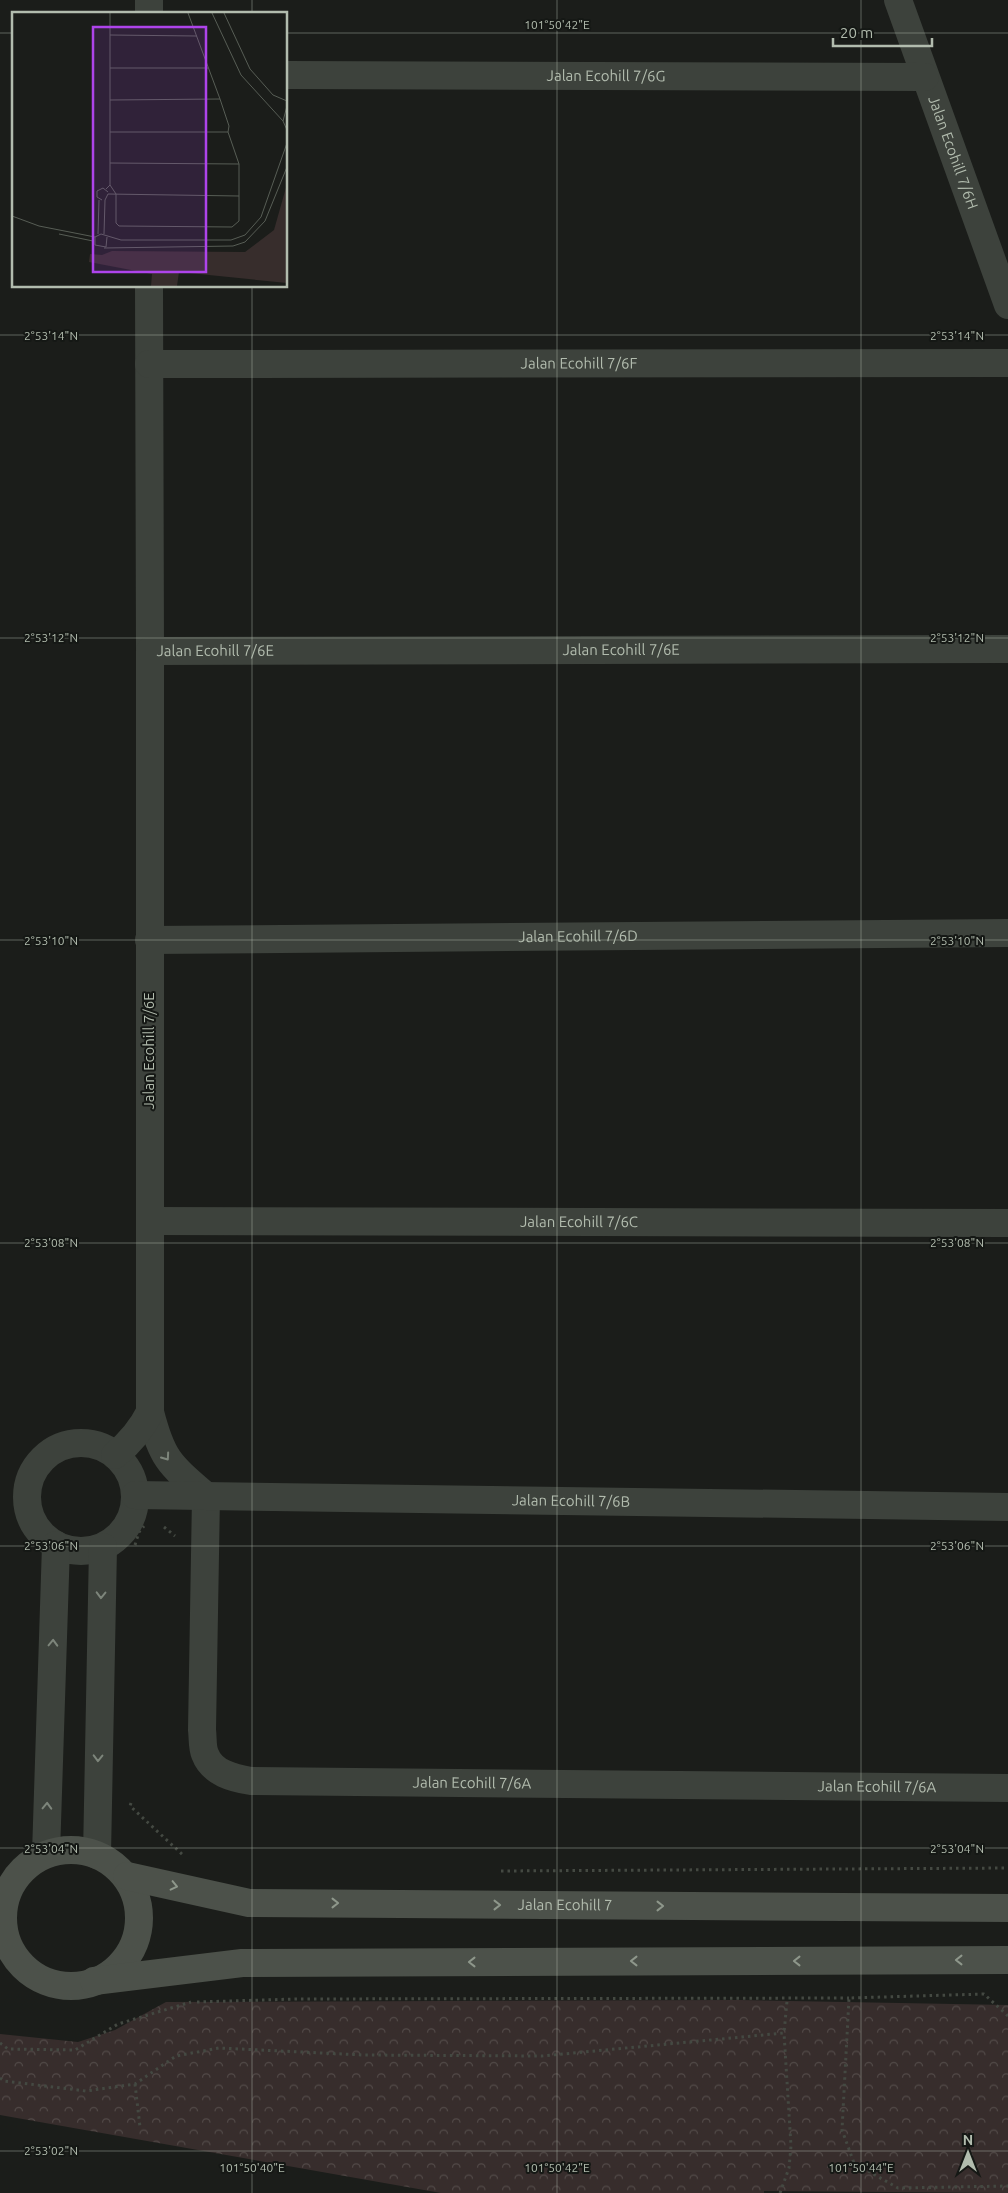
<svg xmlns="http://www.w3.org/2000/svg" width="1008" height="2193" viewBox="0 0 1008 2193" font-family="Ubuntu,sans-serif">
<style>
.forest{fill:url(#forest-crowns)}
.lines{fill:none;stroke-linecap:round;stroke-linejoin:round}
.path{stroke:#444942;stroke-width:3;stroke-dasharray:2.5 4;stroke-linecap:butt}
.street{stroke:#3d423c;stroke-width:28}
.secondary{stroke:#4c514a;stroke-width:28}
.oneway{stroke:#7d857b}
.oneway2{stroke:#8e978b}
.ticks{fill:none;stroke:#b2bcae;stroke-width:1;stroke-opacity:0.45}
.labels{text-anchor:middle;stroke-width:4;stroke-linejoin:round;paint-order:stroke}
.street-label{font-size:15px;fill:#b2bcae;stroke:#151815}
.inset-road{fill:none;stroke:#575d55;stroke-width:1}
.view{fill:#ae44eb;fill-opacity:0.15;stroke:#ae44eb;stroke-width:2.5}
.inset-edge{fill:none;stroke:#b2bcae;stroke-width:2.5}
.ticks-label{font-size:12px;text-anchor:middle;fill:#b2bcae;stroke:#151815;stroke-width:4;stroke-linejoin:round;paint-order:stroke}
</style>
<defs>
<pattern id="forest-crowns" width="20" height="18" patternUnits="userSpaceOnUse" patternTransform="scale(1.25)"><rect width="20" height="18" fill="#372d2c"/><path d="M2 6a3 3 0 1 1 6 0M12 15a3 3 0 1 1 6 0" fill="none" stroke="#524a48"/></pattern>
</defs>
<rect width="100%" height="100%" fill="#1b1d1a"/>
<!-- forest -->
<path class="forest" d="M738,2000L1008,2005V2193L764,2191V2193H441L0,2115V2034L78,2042L115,2030L166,2002Z"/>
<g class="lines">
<!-- path -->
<path class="path" d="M164,1527L175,1536
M135,1545L139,1532L144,1526
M131,1803L130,1806L184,1856
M501,1871L1008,1868
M197,2002L296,1999L849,1998
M1008,2016L984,1994L849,1998L842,2130L854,2163L898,2188L1008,2186
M0,2043L8,2049L75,2050L118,2024L191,2002
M0,2078L4,2081L86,2091L135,2084L176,2056L219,2048L363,2055L542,2056L784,2033L787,2001
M135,2084L140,2127
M780,2193L789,2168L791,2146L784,2033"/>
<!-- street -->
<g class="street">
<path d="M149,0V14"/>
<path id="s1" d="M898,0L1008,305"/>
<path id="s2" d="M286,75L925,77"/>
<path d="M149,286L150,651"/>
<path id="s3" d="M149,364L1008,363"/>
<path id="s4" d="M149,940L1008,933"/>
<path id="s5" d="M150,1221L1008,1223"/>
<path id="s6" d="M150,1412C162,1459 169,1464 206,1496L202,1730C203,1737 202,1747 205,1754C212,1773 233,1778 251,1781L1008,1788"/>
<circle cx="81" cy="1497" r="54"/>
<path id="s7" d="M115,1455C131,1442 141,1430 150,1412V651L1008,649"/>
<path id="s8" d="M135,1495L1008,1507"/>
<path d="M46,1854L56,1545"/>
<path d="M97,1855L103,1547"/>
</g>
<!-- secondary -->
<g class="secondary">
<circle cx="71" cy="1918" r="68"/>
<path id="s9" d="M127,1876L249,1903L1008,1908"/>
<path d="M94,1981L242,1963L1008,1960"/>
</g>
</g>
<!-- one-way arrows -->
<defs><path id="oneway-chevron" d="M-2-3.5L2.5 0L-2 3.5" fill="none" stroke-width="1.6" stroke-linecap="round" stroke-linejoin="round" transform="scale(1.25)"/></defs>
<g class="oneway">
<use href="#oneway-chevron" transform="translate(166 1457) rotate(55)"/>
<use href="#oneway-chevron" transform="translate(101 1595) rotate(91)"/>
<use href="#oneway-chevron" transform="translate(53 1643) rotate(-88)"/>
<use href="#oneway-chevron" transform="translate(98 1758) rotate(91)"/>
<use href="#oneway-chevron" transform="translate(47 1806) rotate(-88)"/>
</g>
<g class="oneway2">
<use href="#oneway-chevron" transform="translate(174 1886) rotate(13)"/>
<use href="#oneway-chevron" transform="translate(335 1903)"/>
<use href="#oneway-chevron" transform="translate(497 1905)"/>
<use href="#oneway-chevron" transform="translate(660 1906)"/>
<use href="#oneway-chevron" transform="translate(959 1960) rotate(180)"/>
<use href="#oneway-chevron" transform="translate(634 1961) rotate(180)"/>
<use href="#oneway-chevron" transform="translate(797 1961) rotate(180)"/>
<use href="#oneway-chevron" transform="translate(472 1962) rotate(180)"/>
</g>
<!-- ticks -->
<path class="ticks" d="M252,0V14M557,0V2193M861,0V2193M0,33H14M286,33H1008M252,286V2193M0,335H1008M0,638H1008M0,940H1008M0,1243H1008M0,1546H1008M0,1848H1008M0,2151H1008"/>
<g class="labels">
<!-- street labels -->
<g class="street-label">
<text dy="5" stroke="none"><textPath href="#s2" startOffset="320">Jalan Ecohill 7/6G</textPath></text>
<text dy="5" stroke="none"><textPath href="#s1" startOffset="162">Jalan Ecohill 7/6H</textPath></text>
<text dy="5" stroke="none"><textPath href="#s3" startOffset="430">Jalan Ecohill 7/6F</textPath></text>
<text dy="5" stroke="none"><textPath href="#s7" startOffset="1288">Jalan Ecohill 7/6E</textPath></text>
<text dy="5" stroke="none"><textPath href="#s7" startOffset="882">Jalan Ecohill 7/6E</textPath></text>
<text dy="5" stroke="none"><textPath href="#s4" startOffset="429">Jalan Ecohill 7/6D</textPath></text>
<text transform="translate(149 1051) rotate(-90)" y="5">Jalan Ecohill 7/6E</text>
<text dy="5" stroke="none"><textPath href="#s5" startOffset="429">Jalan Ecohill 7/6C</textPath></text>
<text dy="5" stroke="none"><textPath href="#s8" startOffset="436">Jalan Ecohill 7/6B</textPath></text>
<text dy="5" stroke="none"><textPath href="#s6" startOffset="639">Jalan Ecohill 7/6A</textPath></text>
<text dy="5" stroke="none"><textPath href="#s6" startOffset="1044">Jalan Ecohill 7/6A</textPath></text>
<text dy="5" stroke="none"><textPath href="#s9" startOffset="441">Jalan Ecohill 7</textPath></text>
</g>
</g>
<!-- overview -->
<g transform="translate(12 12)">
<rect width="275" height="275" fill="#1b1d1a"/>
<path d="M275,172V271L167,260L165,274H139L140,262L77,250L78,242L90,243L100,239L233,240L262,218Z" fill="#372d2c"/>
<path class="inset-road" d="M98,1V88M176,1L208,87M200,1L229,63L271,109M212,1L238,57L261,83L275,89M98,23L185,24M98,56H196M275,94L271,109L275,118M98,120H216L227,152V209L220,215L107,214L104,211V182L98,173M98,151L227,152M94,177L98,173V88L208,87L217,114L216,120M96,182L227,184M90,188L85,185V179L91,176L96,180M0,204L27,214L83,225M47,222L81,229M86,222L87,188M92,222L93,188L96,182M95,225L94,235L83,233V225L89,222L109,228H219L233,223L249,205L275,131M92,236L221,234L233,230L253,209L275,155"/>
<path class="view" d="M81,15H194V260H81Z"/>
<rect width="275" height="275" class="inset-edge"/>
</g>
<g class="ticks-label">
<text x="557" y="29">101°50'42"E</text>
<text x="51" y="340">2°53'14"N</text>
<text x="957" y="340">2°53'14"N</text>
<text x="51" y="642">2°53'12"N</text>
<text x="957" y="642">2°53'12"N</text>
<text x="51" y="945">2°53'10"N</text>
<text x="957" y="945">2°53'10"N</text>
<text x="51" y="1247">2°53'08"N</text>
<text x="957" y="1247">2°53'08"N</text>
<text x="51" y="1550">2°53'06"N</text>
<text x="957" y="1550">2°53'06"N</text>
<text x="51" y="1853">2°53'04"N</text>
<text x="957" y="1853">2°53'04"N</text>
<text x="51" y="2155">2°53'02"N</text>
<text x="252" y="2172">101°50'40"E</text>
<text x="557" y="2172">101°50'42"E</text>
<text x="861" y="2172">101°50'44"E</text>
</g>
<!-- north arrow -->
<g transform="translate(968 2153)" stroke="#151815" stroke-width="4" paint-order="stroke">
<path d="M0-4L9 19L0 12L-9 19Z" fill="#b2bcae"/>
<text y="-8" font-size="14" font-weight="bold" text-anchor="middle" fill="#b2bcae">N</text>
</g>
<!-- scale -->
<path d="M833 38v8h99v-8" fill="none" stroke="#b2bcae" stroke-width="2.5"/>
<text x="840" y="38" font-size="15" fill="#b2bcae" stroke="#151815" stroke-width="4" paint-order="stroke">20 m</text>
</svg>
